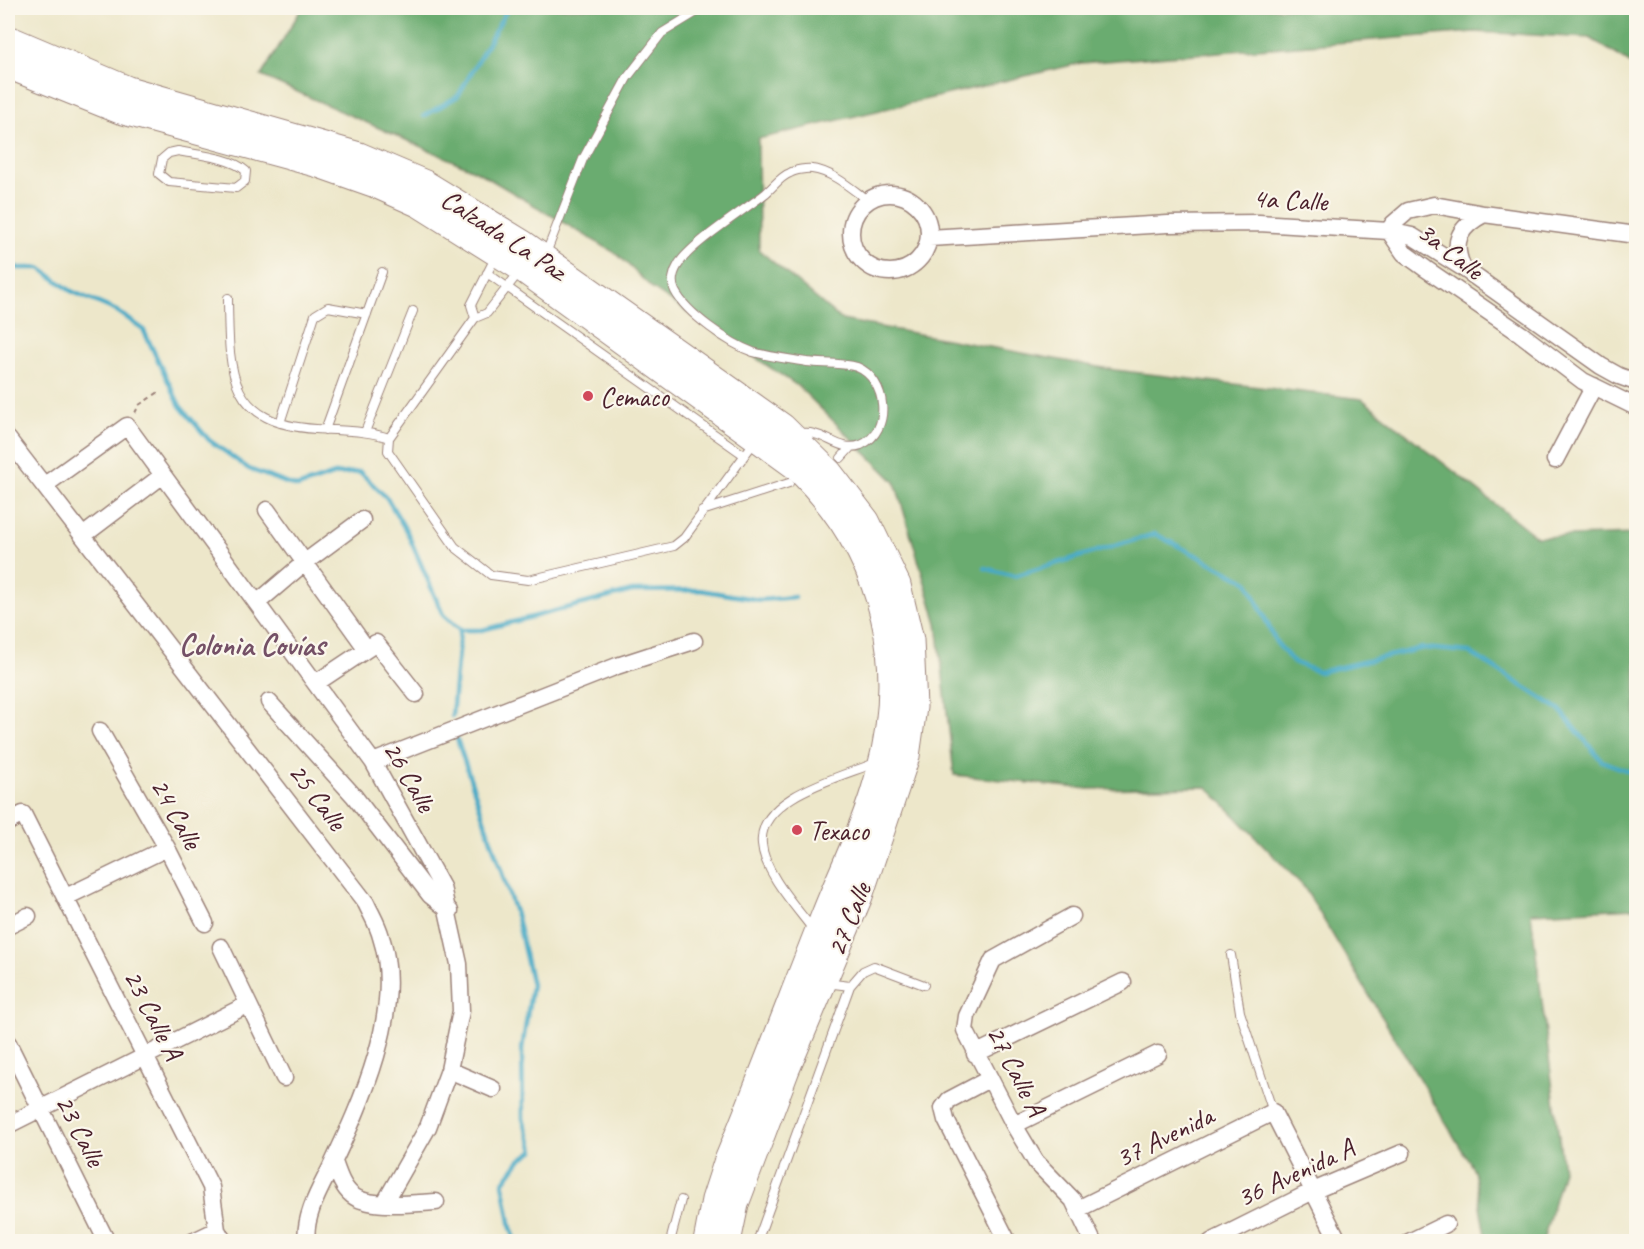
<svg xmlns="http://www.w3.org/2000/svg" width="1644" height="1249" viewBox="0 0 1644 1249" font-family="Caveat,sans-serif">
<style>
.forest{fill:#6bac70;stroke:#5a664e;stroke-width:1.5}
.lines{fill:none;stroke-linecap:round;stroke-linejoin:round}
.stream{stroke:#46aac6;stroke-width:4.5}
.service-casing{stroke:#9c837a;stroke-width:10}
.minor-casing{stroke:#9c837a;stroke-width:19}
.primary-casing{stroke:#9c837a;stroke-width:29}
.path{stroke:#9c837a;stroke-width:2;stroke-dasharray:4.5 4.5;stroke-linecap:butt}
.service{stroke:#fff;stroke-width:8}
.minor{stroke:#fff;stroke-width:16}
.primary{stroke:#fff;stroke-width:27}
.poi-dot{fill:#d1495b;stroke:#fbf7ec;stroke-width:2}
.labels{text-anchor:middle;stroke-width:4.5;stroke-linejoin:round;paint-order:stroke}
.street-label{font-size:28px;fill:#4a1f2b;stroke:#fbf7ec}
.poi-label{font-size:28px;fill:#4a1f2b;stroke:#fbf7ec;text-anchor:start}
.neighbourhood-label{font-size:30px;font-weight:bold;fill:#745066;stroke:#fbf7ec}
</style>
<rect width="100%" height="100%" fill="#fbf7ec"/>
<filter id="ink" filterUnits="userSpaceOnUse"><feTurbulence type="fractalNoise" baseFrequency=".0167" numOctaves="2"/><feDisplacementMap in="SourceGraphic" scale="12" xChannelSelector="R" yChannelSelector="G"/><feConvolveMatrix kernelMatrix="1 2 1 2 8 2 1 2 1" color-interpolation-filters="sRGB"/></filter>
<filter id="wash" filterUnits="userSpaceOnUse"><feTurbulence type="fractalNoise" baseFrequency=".008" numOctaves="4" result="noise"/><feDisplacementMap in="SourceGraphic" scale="24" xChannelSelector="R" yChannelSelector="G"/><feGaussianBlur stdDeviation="1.35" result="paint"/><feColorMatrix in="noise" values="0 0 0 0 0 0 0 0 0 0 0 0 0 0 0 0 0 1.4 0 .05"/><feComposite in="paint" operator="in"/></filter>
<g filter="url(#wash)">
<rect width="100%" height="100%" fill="#ede7ca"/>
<!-- forest -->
<path class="forest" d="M302,8H1636V67L1590,38L1474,32L1081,63L758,139L759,250L842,320L1115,370L1362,399L1537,537L1636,534V908L1531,913L1563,1170L1543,1241H1486L1474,1170L1304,887L1207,787L1088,789L954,775L937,623L895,482L799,387L653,289L617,254L476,171L261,76Z"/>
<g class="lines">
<!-- stream -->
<path class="stream" d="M424,116L458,96L508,8
M8,262L18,268H40L71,291L117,311L143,329L180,406L209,440L249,469L297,487L335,474L360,472L387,498L407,532L443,615L460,630H482L632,591L700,590L760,600L795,597
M985,568L1014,576L1155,534L1248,582L1276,642L1293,662L1319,672L1423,648L1469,652L1560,710L1602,761L1636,774
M452,716L460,630
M456,736L517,918L532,985L522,1049L523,1119L534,1150L520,1160L503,1183L511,1228L516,1242"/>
</g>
</g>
<g filter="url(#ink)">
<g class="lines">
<defs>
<path id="service" d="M178,151C198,155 230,157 246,171L245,181L236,188L169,182L159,174L162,159L169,153Z
M545,256L583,159L627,78L662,33L703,8
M520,271L487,313L475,318L389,438L388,451L455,547L491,575L528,580L674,546L684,538L755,441
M487,273L744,455
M228,298C229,372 227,423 316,429C341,431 366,430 389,438
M475,318L471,305L496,256
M280,423L315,315L328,307L367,314
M325,430L382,272
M365,432L413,311
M797,434C823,427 838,454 861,445C893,431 887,379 857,367C842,362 822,364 807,362C789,359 771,357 753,352C730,344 686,313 675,291C671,283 673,273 678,265C689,245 746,209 766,193C773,187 781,176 790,173C795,170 807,168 812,169C832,171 852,189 867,200
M841,458L851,447
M702,511L789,483
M814,931C797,908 764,873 762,844C757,797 841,777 875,763
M1231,955L1240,1012L1273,1112
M826,983L850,986
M670,1242L681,1200
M757,1242L850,986L863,971L874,966L924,985"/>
<path id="minor" d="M851 233a39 39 0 1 1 78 0a39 39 0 1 1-78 0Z
M1389,231L1404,253L1426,269L1521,334L1583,381L1636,407
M1389,231L1393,224L1408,211L1434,205L1484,214L1636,235
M929,238L1168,224L1259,223L1389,231L1412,236L1463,268L1601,366L1619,376L1636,382
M1463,268C1451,242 1459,227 1484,214
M8,439L366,903C371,914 378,925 381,937C405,1009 361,1104 330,1169C320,1189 303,1218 307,1242
M1555,460L1594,386
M45,485L127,426L373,762L442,887L459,964L461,1011L449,1070L428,1127L384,1204
M267,510L366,648
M84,535L163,475
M257,603L304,563L362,520
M316,683L376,643L416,694
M269,702L354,796L430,895L450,911
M100,731L167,848L205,923
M373,762L617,666L694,641
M8,822L23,814L211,1187L217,1230L224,1242
M66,897L167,848
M1072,916L993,960L967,1016L965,1030L1014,1125L1036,1162L1073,1200L1093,1242
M8,926L28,916
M221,947L284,1078
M8,1043L107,1242
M975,1054L1123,982
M449,1070L493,1089
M989,1079L949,1100L943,1108L946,1120L1008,1242
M8,1125L247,1005
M1014,1125L1158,1054
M334,1162C338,1173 342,1187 352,1195C369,1209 415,1203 436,1202
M1078,1209L1273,1112L1339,1242
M192,1242L217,1230
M1211,1242L1313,1191L1402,1153
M1409,1242L1446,1224"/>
<path id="primary" d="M8,39L128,90L359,156L425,184L523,244L782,427L829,473L866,521L897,585L910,640L913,707L906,756L859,896L786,1069L735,1204L727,1242
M8,65L120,110L319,164L373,183L420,204L522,268L796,466C889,556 913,671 874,793C861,835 841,874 825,915C792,998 761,1081 727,1163L715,1200L707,1242"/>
</defs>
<!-- service casing -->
<use href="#service" class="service-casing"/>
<!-- minor casing -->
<use href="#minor" class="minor-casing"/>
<!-- primary casing -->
<use href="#primary" class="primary-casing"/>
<!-- path -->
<path class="path" d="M135,413L139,405L159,392"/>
<!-- service -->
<use href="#service" class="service"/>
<!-- minor -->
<use href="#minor" class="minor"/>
<!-- primary -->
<use href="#primary" class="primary"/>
</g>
</g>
<!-- markers -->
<g class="poi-dot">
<circle cx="588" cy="396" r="6"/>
<circle cx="797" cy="830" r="6"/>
</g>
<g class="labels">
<!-- street labels -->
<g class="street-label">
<text transform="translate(1290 199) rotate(3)" y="10">4a Calle</text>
<text transform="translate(504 234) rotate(33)" y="10">Calzada La Paz</text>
<text transform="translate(1451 250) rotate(38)" y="10">3a Calle</text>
<text transform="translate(410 776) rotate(60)" y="10">26 Calle</text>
<text transform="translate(318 796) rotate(53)" y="10">25 Calle</text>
<text transform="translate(177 813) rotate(61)" y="10">24 Calle</text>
<text transform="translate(848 919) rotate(-68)" y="10">27 Calle</text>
<text transform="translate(154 1014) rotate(63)" y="10">23 Calle A</text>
<text transform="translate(1017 1070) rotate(63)" y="10">27 Calle A</text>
<text transform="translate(81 1130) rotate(63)" y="10">23 Calle</text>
<text transform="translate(1164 1136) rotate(-26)" y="10">37 Avenida</text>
<text transform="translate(1295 1172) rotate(-25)" y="10">36 Avenida A</text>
</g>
<!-- poi labels -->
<g class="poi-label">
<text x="600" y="406">Cemaco</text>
<text x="809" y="840">Texaco</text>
</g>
<!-- neighbourhood labels -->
<g class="neighbourhood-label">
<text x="252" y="655">Colonia Covías</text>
</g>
</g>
<!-- margin -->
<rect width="1644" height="1249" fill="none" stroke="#fbf7ec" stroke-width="30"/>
</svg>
